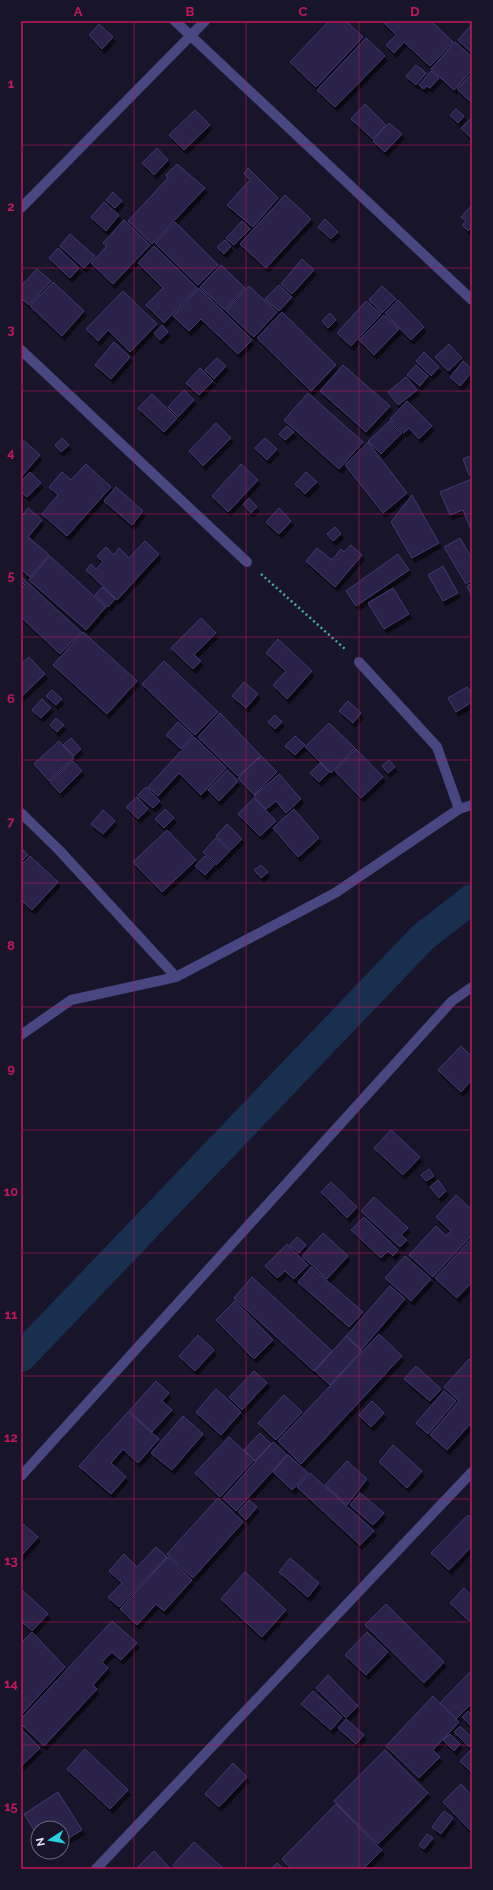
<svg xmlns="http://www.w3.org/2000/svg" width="493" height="1890" viewBox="0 0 493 1890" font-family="Raleway,sans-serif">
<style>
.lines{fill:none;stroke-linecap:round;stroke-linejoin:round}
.canal{stroke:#192f4e;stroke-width:30}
.building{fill:#2b2448;stroke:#433971;filter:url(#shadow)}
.path{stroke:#43aea6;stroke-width:2.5;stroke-dasharray:2 3;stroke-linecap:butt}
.minor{stroke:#484782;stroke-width:10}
.grid{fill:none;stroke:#c2185b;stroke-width:1;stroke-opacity:0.55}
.neatline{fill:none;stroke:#c2185b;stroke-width:1.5}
.grid-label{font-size:13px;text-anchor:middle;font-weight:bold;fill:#c2185b}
</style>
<defs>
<filter id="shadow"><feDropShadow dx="2.5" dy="4.5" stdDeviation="0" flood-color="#0009"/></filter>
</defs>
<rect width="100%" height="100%" fill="#18152a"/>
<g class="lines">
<!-- canal -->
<path class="canal" d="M21,1357L423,937L472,899"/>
</g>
<!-- building -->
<path class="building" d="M329,21H346L363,37L316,87L290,62Z
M382,21H431L453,42L430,66L404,42L394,53L386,45L396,35Z
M99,24L113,37L102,49L89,35Z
M472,24V53L458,40Z
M366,38L385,56L335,107L317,90Z
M455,42L472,57V70L454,90L431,69Z
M416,65L426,73L416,85L406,76Z
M431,71L439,78L430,88L427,86L424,89L419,85Z
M472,73V103L457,89Z
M365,104L386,125L373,139L351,119Z
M456,109L464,116L458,123L450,115Z
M195,110L210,125L184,150L169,135Z
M472,117V138H471L461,128Z
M389,123L402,134L385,152L373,141Z
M157,148L168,160L154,175L142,163Z
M177,164L205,188L152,244L128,221L168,178L166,175Z
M248,168L278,198L253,227L227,205L250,180L244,174Z
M113,192L122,201L115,208L106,200Z
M285,195L311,219L266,268L240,244Z
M104,202L119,215L106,231L91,217Z
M472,205V227L468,231L462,225L466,221L461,217Z
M325,219L338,232L331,239L318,227Z
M124,220L150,245L113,284L91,263L107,246L103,243Z
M242,221L250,229L234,245L226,238Z
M175,222L218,265L198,285L155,243Z
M70,234L95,256L84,268L60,246Z
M225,240L231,246L224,254L217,247Z
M154,246L197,288L164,323L146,305L163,288L138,263Z
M58,248L79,268L70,278L49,258Z
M302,259L314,270L292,294L281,284Z
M221,265L245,288L225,310L200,287Z
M37,269L51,281L29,305L21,298V286Z
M53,282L84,311L62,336L30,306Z
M279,285L292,297L279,311L265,299Z
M249,286L277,312L254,337L226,311Z
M382,286L396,299L382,313L369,300Z
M199,288L252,340L238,354L201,319L189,331L173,316Z
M123,291L157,324L130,352L108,330L98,341L86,329Z
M398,300L424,327L411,340L385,313Z
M366,301L381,314L351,346L337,333Z
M282,312L336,365L311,391L257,338Z
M330,313L336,320L328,328L322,321Z
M384,315L399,329L374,355L359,340Z
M162,325L168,332L160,340L154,333Z
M114,342L130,357L111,379L95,365Z
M449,344L462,358L448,371L435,357Z
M424,352L439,367L431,376L416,361Z
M217,358L226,366L214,379L205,370Z
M463,361L472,369V372L460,386L450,377Z
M343,365L390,406L366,432L320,391Z
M416,365L428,376L420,386L407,375Z
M200,368L213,381L199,395L186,383Z
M406,377L417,390L398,405L388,392Z
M184,390L194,400L178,417L168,407Z
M308,393L363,442L339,469L284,420Z
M152,394L177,418L164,432L138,408Z
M407,401L432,426L419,439L409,428L404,433L390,419Z
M390,421L402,433L381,454L368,441Z
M216,423L231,438L203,466L189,451Z
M287,426L294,432L285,440L279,434Z
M62,438L69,445L61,452L55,445Z
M265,438L277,449L267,460L255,448Z
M22,439L40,455L21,477V441Z
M368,442L407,493L383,513L345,465Z
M472,455V474L469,475L463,459Z
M86,464L111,487L67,536L42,514L58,495L49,487L62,472L71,480Z
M241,464L258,480L228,512L212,496Z
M30,472L41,483L27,497L21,492V482Z
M306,472L317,482L305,494L295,484Z
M472,479V529L471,530L463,510L450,515L440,492Z
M116,487L143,511L132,525L104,501Z
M412,495L439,543L412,558L391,522Z
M249,498L257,507L251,513L243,504Z
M28,508L42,520L28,537L49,555L30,577L21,569V517Z
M279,508L291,521L279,534L266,522Z
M335,527L341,534L333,541L327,534Z
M460,538L472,559V580L466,584L444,547Z
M145,541L159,554L117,600L86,570L91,564L96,569L103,562L97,556L106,547L114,555L119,548L129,558Z
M351,545L362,555L335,587L306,561L317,548L332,560L341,549L344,552Z
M398,554L409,570L356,606L346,591Z
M50,556L106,607L86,630L29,580Z
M443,566L458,593L443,601L428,575Z
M21,576L26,581L21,586Z
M27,582L81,632L60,654L21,617V589Z
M472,583V597L467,586Z
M102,587L115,599L108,607L95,595Z
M393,588L409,614L384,629L368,603Z
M201,618L216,633L194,655L201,661L193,669L171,648Z
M83,632L137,681L107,714L53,665Z
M278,639L312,671L287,699L273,685L286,671L266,653Z
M29,657L45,674L21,697V664Z
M164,661L218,712L195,735L142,684Z
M244,682L258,694L246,708L232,696Z
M467,687L472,694V702L456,712L448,698Z
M52,690L62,699L56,705L46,696Z
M42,699L51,708L41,718L32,710Z
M348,701L361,713L353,723L339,711Z
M220,713L261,756L238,776L198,737Z
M275,715L282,722L275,729L268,722Z
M56,718L64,725L57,732L50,725Z
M178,722L193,736L181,749L166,735Z
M329,723L355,748L331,773L305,747Z
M295,736L305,745L295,755L285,746Z
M194,737L226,768L201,795L179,773L158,796L148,787Z
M71,738L81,749L74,756L63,745Z
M59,741L74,758L49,781L34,764Z
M356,749L383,777L361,798L335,771Z
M261,756L277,772L254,795L238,778Z
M389,760L395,767L388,773L382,766Z
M73,761L82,771L60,793L50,782Z
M320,763L329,772L319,782L310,773Z
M227,770L238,781L219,801L208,790Z
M279,774L301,799L286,813L276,801L266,809L254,796Z
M146,787L160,801L153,808L138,795Z
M137,797L148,809L138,819L126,807Z
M254,798L276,821L260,836L238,814Z
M165,809L174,818L164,828L155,819Z
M294,809L319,838L298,857L273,828Z
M103,810L115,821L103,834L91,824Z
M227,824L242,839L231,850L216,836Z
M167,830L196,860L162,892L133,862Z
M216,838L230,851L216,865L203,852Z
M21,848L28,855L21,862Z
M30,856L58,882L32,910L21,900V865Z
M205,856L214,865L205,875L195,866Z
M261,865L268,872L261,878L254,870Z
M461,1046L472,1057V1079L461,1092L438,1070Z
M391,1130L420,1157L403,1175L374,1148Z
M429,1169L434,1176L426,1181L421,1175Z
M438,1180L446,1191L439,1198L430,1187Z
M331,1182L357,1207L347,1218L321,1192Z
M456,1195L472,1210V1235L433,1277L409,1255L436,1226L446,1236L451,1231L436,1217Z
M374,1197L408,1228L401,1235L407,1240L400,1247L361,1211Z
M364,1217L398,1250L393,1256L388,1251L381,1258L351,1230Z
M323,1233L348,1256L327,1279L302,1256Z
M297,1237L306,1245L299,1253L290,1245Z
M472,1238V1282L457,1298L435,1278Z
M287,1244L308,1265L294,1279L285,1271L277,1278L265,1266Z
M405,1256L431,1279L411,1301L385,1278Z
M311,1267L363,1312L349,1327L298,1282Z
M252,1277L332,1351L314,1371L234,1298Z
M390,1286L405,1299L361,1350L346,1336Z
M235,1301L273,1340L254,1359L216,1320Z
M379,1334L402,1356L301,1464L278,1441Z
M198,1335L214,1350L195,1371L179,1356Z
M346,1336L362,1350L330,1385L315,1371Z
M469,1359L472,1362V1422L447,1450L430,1435L459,1401L444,1387Z
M416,1366L441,1389L430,1401L404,1379Z
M254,1371L267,1383L242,1410L229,1397Z
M156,1381L169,1393L162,1401L172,1410L152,1432L129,1411Z
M216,1389L241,1412L221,1435L196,1412Z
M444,1391L456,1401L428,1434L416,1423Z
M284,1395L302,1412L276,1440L258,1423Z
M372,1401L384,1413L371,1427L359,1415Z
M128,1412L159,1439L138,1463L123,1449L111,1463L126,1477L111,1494L79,1466Z
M183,1416L203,1434L172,1470L151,1453Z
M260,1433L271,1444L255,1461L244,1450Z
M229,1437L254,1460L220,1497L195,1473Z
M273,1442L287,1455L236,1511L223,1498Z
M393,1445L422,1471L407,1488L379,1462Z
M288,1455L308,1473L292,1490L273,1472Z
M347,1461L367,1479L347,1505L325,1485Z
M310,1473L374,1531L360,1545L297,1487Z
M360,1493L384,1513L373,1525L350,1505Z
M218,1498L243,1522L193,1578L167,1554Z
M249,1500L257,1507L246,1520L238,1512Z
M468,1515L472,1518V1546L449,1570L431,1553Z
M23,1524L38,1537L21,1556V1526Z
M156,1547L167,1557L119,1607L108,1597L122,1583L109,1571L124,1554L137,1567Z
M168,1557L192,1580L164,1611L156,1604L137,1625L120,1609Z
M290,1558L319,1583L308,1597L279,1572Z
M245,1572L286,1610L262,1637L221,1599Z
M464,1588L472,1596V1618L469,1621L450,1603Z
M21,1589L48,1614L32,1631L21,1621Z
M386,1604L444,1662L424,1683L365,1625Z
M112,1621L137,1643L121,1660L112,1652L102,1662L108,1668L93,1685L97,1689L44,1746L21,1724V1719Z
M32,1632L65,1667L21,1715V1643Z
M367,1632L388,1652L366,1675L345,1655Z
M472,1670V1703L456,1719L440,1703Z
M328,1675L358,1706L346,1718L316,1688Z
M313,1691L342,1717L331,1730L301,1704Z
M433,1696L459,1722L433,1750L440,1757L419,1778L386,1746Z
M468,1711L472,1715V1727L462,1717Z
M346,1719L364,1735L356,1744L338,1728Z
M460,1726L472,1738V1744L469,1747L454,1732Z
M21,1729L40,1748L21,1766Z
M450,1734L460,1744L454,1751L443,1740Z
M85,1749L128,1790L110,1809L67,1769Z
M472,1749V1773L460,1761Z
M385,1750L428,1793L378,1844L334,1801Z
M233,1763L247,1777L219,1807L205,1794Z
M461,1784L472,1796V1832L443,1802Z
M58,1792L82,1830L62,1842V1828H38V1837L24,1814Z
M336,1804L382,1850L363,1869H291L282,1859Z
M444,1811L453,1818L441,1834L432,1827Z
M427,1834L433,1838L424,1849L419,1845Z
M194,1842L224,1869H178L173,1865Z
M154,1851L169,1867L167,1869H136Z
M277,1863L284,1869H271Z"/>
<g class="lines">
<!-- path -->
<path class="path" d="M261,574L345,649"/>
<!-- minor -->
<path class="minor" d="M175,21L472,300
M21,208L205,21
M21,350L247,562
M359,662L437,747L459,809
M21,813L59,850L176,977
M21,1035L71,1000L176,977L335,893L459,809L472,805
M21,1476L452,1001L472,987
M96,1869L472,1472"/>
</g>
<!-- grid -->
<path class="grid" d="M134,21V1869M246,21V1869M359,21V1869M21,145H472M21,268H472M21,391H472M21,514H472M21,637H472M21,760H472M21,883H472M21,1007H472M21,1130H472M21,1253H472M21,1376H472M21,1499H472M21,1622H472M21,1745H472"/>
<!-- border -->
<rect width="493" height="1890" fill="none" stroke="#18152a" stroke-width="44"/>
<!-- north arrow -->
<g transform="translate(50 1840) rotate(258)"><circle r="19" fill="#18152a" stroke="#6a677e"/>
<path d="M0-3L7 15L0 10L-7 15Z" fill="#28d0e0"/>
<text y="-6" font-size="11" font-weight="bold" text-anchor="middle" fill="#e4e2fb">N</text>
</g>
<rect x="22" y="22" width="449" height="1846" class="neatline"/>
<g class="grid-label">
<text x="78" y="16">A</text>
<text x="190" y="16">B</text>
<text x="303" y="16">C</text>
<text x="415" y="16">D</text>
<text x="11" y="88">1</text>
<text x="11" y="211">2</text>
<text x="11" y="334">3</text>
<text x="11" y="457">4</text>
<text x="11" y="580">5</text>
<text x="11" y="703">6</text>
<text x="11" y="826">7</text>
<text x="11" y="950">8</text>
<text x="11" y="1073">9</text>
<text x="11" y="1196">10</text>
<text x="11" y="1319">11</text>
<text x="11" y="1442">12</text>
<text x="11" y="1565">13</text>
<text x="11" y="1688">14</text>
<text x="11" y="1811">15</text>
</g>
</svg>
